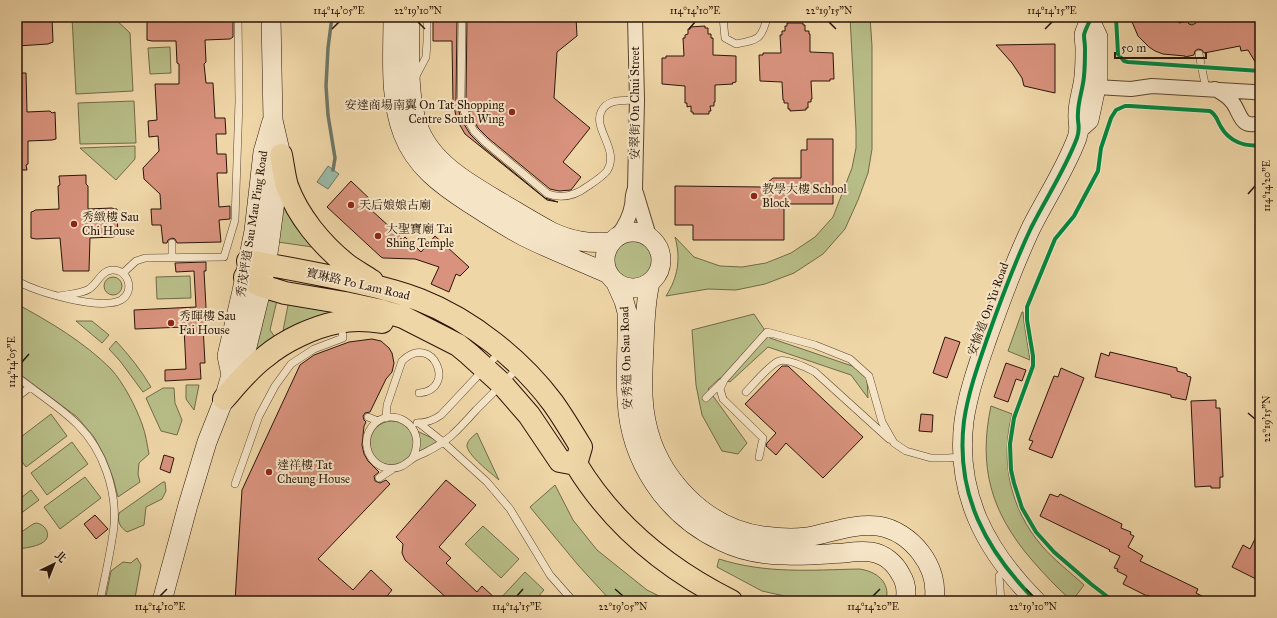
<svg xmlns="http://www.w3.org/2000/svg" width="1277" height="618" viewBox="0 0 1277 618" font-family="'IM FELL Great Primer','Noto Serif TC',serif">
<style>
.green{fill:#b8be88;stroke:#726a48}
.water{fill:#9ab9a7;stroke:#6e7767}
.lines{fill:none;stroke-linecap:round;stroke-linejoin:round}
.stream{stroke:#6e7767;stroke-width:3.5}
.building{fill:#d8927d;stroke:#2b1508}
.lane-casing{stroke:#5c4530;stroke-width:8}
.street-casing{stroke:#5c4530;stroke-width:16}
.secondary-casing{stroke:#2b1508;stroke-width:20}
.primary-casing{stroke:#2b1508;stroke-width:24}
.lane{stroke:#f5e4c6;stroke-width:7}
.street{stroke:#f5e4c6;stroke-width:14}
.secondary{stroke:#f5e4c6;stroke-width:19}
.primary{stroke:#efd6a7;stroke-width:22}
.cycleway-casing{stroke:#f5e4c6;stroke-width:6}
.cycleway{stroke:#00873e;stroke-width:4}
.ticks{fill:none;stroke:#2b1508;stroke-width:1.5}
.poi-dot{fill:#8f2418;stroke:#f5e4c6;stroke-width:1.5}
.labels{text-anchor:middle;stroke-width:4;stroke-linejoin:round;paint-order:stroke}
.street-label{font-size:12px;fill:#2b1508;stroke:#f5e4c6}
.poi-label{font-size:12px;fill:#2b1508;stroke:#f5e4c6;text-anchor:start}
.neatline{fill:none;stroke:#2b1508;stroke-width:1.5}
.ticks-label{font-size:10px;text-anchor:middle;fill:#2b1508}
</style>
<rect width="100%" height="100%" fill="#efd6a7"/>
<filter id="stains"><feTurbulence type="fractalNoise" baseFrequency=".005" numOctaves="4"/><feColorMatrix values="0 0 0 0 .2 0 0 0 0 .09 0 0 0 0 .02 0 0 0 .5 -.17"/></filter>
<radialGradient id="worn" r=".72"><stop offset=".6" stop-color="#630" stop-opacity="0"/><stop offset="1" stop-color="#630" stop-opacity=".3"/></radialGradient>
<!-- green -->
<path class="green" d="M72,17H113L130,33L133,91L76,94Z
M850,17H870L872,46V149L868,173L858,200L845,229L823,254L794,273L765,284L736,290L708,289L666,296C678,277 681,259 675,237L694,257L720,266L742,267L766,263L791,253L815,237L833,217L852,168L856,148V130Z
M170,47L171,73L150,74L148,48Z
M134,101L136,143L80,144L78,103Z
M135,146V159L116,180L80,148Z
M285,197L319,248L278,242Z
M613 260a21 21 0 1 1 42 0a21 21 0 1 1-42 0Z
M190,276L191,298L157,299L156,277Z
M104 286a9 9 0 1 1 18 0a9 9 0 1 1-18 0Z
M278,296L270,330L277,340L251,357L267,298Z
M289,300L345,311L283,331Z
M17,304C50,322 84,342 111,369C123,382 136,407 142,424C146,434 147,445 149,454L139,463L138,474L140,482L118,497L113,478L105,457L94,437L77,417L17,372Z
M1022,312H1023L1024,322L1030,360L1008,351Z
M754,314L770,338L858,368L867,379L868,398L851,375L768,347L730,382L720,378L708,389L747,443L738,454L722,451L702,415L696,385L692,330Z
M76,321H92L109,335L102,343Z
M116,341C129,355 141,370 151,387L143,392L120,361L109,349Z
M186,385H199L194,410L186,399Z
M163,388H174L175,403L182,420L177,435L161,431L146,398Z
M991,406L1012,414C1000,461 1010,509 1042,546C1054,560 1070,572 1084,585L1072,601C1057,588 1044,574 1031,559C991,512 978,467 991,406Z
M51,414L67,436L26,467L17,455V440Z
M370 443a22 22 0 1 1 44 0a22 22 0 1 1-44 0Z
M415,430L438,441L417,453L420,441Z
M477,433L499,480C492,474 466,454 467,445C468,440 473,436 477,433Z
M72,442L88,464L47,495L31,473Z
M85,477L101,498L60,529L44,507Z
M163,482H165L166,491L162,499L146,507L144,525L127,532C120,527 117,522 119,513Z
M555,485L573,520L597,550L647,590L669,601H611L578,565L530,507Z
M31,490L39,500L20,514L17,510V501Z
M36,523C46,524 53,537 42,543C35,547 25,548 17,549V535L33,524Z
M483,526L519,559L501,578L465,544Z
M137,558L141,565L135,598L137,601H105L111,571L123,562L131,563L133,561Z
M719,559C766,574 811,570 859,569C876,571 891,582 886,601H803L798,599L762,591L717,567Z
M525,572L544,590L534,601H498Z"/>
<!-- water -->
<path class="water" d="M328,166L339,174L328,189L317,182Z"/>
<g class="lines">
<!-- stream -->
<path class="stream" d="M332,17L328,48L326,86L328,115L335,158L333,170"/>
</g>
<!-- building -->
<path class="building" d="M17,17H52L53,42L48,44L17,46Z
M147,17H233V37L230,39L205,40L206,62L204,64L206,83H213L215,118H225L226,134H216L217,154H226L227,173H217L219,207L230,206V219L219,220L221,242L177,243L175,239L172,238L168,240L167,243H163L161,225H152L151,209H161L160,194L144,179L143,168L159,151L158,136L149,137L148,121L157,120L155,84H179V64L177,63L176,41H152L147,40Z
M433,17H457L456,100L461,119L470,134L482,146L545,198L558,202L547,200L465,134L457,120L453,103L452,41H433Z
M467,17H576L577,36L557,52L554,98L590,128L563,162L581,177L571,190L559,191L550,189L488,138L478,128L471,115L466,99Z
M1130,17H1177L1179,23L1187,21L1189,24L1192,25L1196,23L1197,19L1208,17H1260V70L1248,50L1241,51L1240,46L1204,53L1202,50L1198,49L1195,51L1194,55L1185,57V56L1163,54L1155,51L1149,47L1138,36Z
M787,23H803V25H805V31H809V34H810V52L833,53L834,79H830V81H811L812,99H811V102H808V108H806V110L790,111V109H788V103H784V100H783L782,82L760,81L759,55H763V53H781L780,35H782V31H785V26H787Z
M705,26V28H708V34H711V38H713V55L736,56V82L732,83L733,84L715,85V102H714V106H710L711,111H709V114H693V112H691V106L687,107V103H685V86L662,84V58H666V56H684L683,38H685V35L688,34V29H690V27Z
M1055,44V93L1024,86L1022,78L1012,63L996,45Z
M17,73H26L27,112L50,111L52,113L55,112L56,139L52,140L28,141V164L26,165L27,170H17Z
M807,139H833V204H784V240H693V225H675V186L762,187L773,178H801V150H807Z
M86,175V184L88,186V209L112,208L114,209H117L118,235L113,237L90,238L89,271H63L60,238L36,239L31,238V212L34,211L35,210L59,209L58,186L60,185L59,176Z
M351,181L374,203L369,208L403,239L405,237L421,252L435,236L469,267L460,276L456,274L449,292L431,284L439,267L415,259L383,258L381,257L327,207Z
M206,262V271H204L207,326H203L205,363H200L201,379L165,381V370L186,369L184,327L135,329L134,310L196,307L194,271L176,272L175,263Z
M945,337L960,342L947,378L933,373Z
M372,339L381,341L389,348L392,353L394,363L392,372L386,379L370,412L365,413L363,416L364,420L366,422L364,426L362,445L364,454L368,461L379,472L374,476L375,481L380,483L386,480L390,484L318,559L353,590L371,570L392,590L383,601H235L242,490L300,365L314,355L349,342Z
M1110,352L1177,368V371L1187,374V376L1191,377L1186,400L1171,397V395L1095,377L1101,353L1109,356Z
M1006,363L1026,370L1022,381L1016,379L1008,402L994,397Z
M782,366H788L863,437L823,478L786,443L776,455L766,446L767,443L776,433L745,404Z
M1061,368L1084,378L1052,458L1029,449L1033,441L1029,440L1054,376L1058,377Z
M1216,400V408H1220L1223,477H1220V488H1211V486L1195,487L1191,401Z
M921,414L933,415L932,432L919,431Z
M164,455L174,458L170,473L160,469Z
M446,480L476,505L439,547L451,558L446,563L477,592L482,586L498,601H450L405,560L402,553L403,544L396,537Z
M1050,494L1058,497L1060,494L1122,524L1121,528L1131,532L1130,534L1134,536L1128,547L1143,556L1140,561L1198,589L1196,593L1212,601H1161L1147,595V596L1123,584L1127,576L1117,571L1118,569L1114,568L1120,556L1109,551L1110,550L1040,516Z
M95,515L108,529L96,539L84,524Z
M1260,529V581L1232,567L1243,545L1250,549Z"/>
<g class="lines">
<defs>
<path id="lane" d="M462,17L461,100L466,117L474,131L485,142L548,194C562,199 575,196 588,186C594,182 602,177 607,171C620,150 593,129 601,112C607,98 624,101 637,100
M723,17L725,38L736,44C757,40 762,40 767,17
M1192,17V20
M1199,54L1206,89
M415,78L426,57L427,41V17
M172,258V243
M123,273L136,261L145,258L224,257L235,220L239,101L238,17
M17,281C37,292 100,311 121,300C135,292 129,269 112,270C101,271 98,283 89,289C81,294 69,294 59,296
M17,377C37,393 60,407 78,425C103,450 117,490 114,526C111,551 105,576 100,601
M746,392C754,384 769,365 779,361C787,358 807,368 815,372L889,439
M17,397L30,387
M706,398L721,383
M368,417L378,421
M386,418L387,405L402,361C433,331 458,390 419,393
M417,423C426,423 434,420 441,415L501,351
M419,423L443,442L487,482L510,509L550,575L573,601
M759,457L763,438L723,399L720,389L724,380L767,332L815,345L850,359L869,376L882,422L894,443L906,451L931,458H948L962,457
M412,459C431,424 387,403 371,428C357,449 378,477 402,466C406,464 408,462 412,459C416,456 423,454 428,451C436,447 444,442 451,436C460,428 468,419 476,410C490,396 505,381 519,367
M379,478L393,469
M235,484L259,416L275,386L291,364L314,349L343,338L341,324
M1001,601L999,576L1006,568"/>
<path id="street" d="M1096,87L1131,89L1152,86L1253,92L1260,93
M1215,89C1222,93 1228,96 1233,103C1241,114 1240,129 1260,123
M636,193L649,236
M618,235C625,226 630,217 632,205C633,199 632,194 635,189L637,100L635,17"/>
<path id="secondary" d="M393,17C393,55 389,98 403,134C415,166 441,185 469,203C486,214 504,226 523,236C551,250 580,261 609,274
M410,17C410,50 407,95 418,126C431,163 470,184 502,203C519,213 535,223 552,232C572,241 589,244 611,242
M1079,129L1089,120L1098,78V37L1090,20L1089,17
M605 260a28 28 0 1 1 56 0a28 28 0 1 1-56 0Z
M615,281L624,301L627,312C628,341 625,371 627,400C630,461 666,515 721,541C741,551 764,555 786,555C805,556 824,554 844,553C852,552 862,551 871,552C884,554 895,563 901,575C906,583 907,592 905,601
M650,283C645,303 645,324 644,346C643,370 641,397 646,421C657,478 706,529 764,536C778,538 793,539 807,537C830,533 854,523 878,526C911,531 940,567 934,601
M231,375L227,356L242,291L254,231L263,152L272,121
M162,601L188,505L207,442L224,399L231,375L247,347L262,286L269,247L281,155L273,120L271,17
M1036,601C986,551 955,494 964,421C968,393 978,365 987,339C1000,302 1014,264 1031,228C1046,198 1065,170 1077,138C1081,127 1077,124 1078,113C1078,101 1083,89 1084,76C1085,67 1085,57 1085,48C1085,44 1084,39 1084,35C1085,30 1088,25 1090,20"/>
<path id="primary" d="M281,155C283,165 284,176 287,186C298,216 321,244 346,264C354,270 363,275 372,281
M248,261C287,268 326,275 365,284C383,288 402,293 420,300C471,320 521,360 553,403C563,417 572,432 581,447L576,464
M245,277L262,286L285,293L345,303L382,311L403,317L458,345L469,354L502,384L529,415L560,461L576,464C613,525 667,569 731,601
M224,399C237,384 249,369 265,357C285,340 314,327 339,322C353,319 369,320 382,322"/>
</defs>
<!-- lane casing -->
<use href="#lane" class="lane-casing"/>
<!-- street casing -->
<use href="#street" class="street-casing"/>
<!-- secondary casing -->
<use href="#secondary" class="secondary-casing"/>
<!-- primary casing -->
<use href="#primary" class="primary-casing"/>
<!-- lane -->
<use href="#lane" class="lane"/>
<!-- street -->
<use href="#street" class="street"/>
<!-- secondary -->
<use href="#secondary" class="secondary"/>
<!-- primary -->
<use href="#primary" class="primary"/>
<defs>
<path id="cycleway" d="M1116,17L1118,54L1124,61L1128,62L1260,71
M1036,601C986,551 955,494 964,421C968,393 978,365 987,339C1000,302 1014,264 1031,228C1046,198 1065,170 1077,138C1081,127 1077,124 1078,113C1078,101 1083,89 1084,76C1085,67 1085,57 1085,48C1085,44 1084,39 1084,35C1085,30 1088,25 1090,20
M1113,601L1091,584L1054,552L1036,532L1022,508L1014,483L1011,470L1010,444L1014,418L1033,366V356L1027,320V307L1055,239L1074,216L1098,171L1101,148L1111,118L1116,110L1125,106H1130L1210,111C1217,115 1217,121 1221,127C1229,141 1244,147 1260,145"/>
</defs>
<!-- cycleway casing -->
<use href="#cycleway" class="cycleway-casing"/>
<!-- cycleway -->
<use href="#cycleway" class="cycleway"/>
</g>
<!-- ticks -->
<path class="ticks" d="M418,22L425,29M829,22L836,29M332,29L339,22M689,29L695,22M1045,29L1052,22M1248,194L1255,186M22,362L29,354M1248,413L1255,419M615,589L623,596M1026,589L1033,596M160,596L167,589M517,596L523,589M873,596L880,589"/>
<!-- markers -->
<g class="poi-dot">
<circle cx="512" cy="112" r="4"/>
<circle cx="754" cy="196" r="4"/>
<circle cx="351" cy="205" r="4"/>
<circle cx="74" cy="224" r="4"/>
<circle cx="378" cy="236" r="4"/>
<circle cx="171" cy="323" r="4"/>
<circle cx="269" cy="472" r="4"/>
</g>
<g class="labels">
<!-- street labels -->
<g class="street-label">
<text transform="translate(635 103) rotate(-90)" y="4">安翠街 On Chui Street</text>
<text transform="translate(252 224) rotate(-81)" y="4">秀茂坪道 Sau Mau Ping Road</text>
<text transform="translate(358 284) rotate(13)" y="4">寶琳路 Po Lam Road</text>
<text transform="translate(988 309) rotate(-70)" y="4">安愉道 On Yu Road</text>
<text transform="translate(626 358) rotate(-92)" y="4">安秀道 On Sau Road</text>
</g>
<!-- poi labels -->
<g class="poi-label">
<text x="504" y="109" text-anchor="end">安達商場南翼 On Tat Shopping<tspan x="504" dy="14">Centre South Wing</tspan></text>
<text x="762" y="193">教學大樓 School<tspan x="762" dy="14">Block</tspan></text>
<text x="359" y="209">天后娘娘古廟</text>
<text x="82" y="221">秀緻樓 Sau<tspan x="82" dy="14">Chi House</tspan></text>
<text x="386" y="233">大聖寶廟 Tai<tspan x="386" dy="14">Shing Temple</tspan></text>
<text x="179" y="320">秀暉樓 Sau<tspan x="179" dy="14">Fai House</tspan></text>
<text x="277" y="469">達祥樓 Tat<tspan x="277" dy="14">Cheung House</tspan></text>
</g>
</g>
<!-- margin -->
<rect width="1277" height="618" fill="none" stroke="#efd6a7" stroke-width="44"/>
<!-- north arrow -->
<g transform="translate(54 564) rotate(43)" stroke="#f5e4c6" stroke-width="3" paint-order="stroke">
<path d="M0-3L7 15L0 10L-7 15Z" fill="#2b1508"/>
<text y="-6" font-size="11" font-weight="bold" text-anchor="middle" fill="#2b1508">北</text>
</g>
<!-- scale -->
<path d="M1115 52v6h91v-6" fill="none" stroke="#2b1508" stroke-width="2"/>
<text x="1121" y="52" font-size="12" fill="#2b1508" stroke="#f5e4c6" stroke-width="3" paint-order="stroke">50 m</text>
<rect x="22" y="22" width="1233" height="574" class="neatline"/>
<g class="ticks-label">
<text x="339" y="14">114°14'05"E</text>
<text x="418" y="14">22°19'10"N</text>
<text x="695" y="14">114°14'10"E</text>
<text x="829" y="14">22°19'15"N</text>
<text x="1052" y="14">114°14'15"E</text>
<text transform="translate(1266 186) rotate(-90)" y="4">114°14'20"E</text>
<text transform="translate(11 362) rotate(-90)" y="4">114°14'05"E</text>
<text transform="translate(1266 419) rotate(-90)" y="4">22°19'15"N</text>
<text x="160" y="610">114°14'10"E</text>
<text x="517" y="610">114°14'15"E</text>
<text x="623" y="610">22°19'05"N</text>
<text x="873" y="610">114°14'20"E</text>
<text x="1033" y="610">22°19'10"N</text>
</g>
<rect width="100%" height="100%" filter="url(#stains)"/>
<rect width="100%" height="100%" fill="url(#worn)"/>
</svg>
